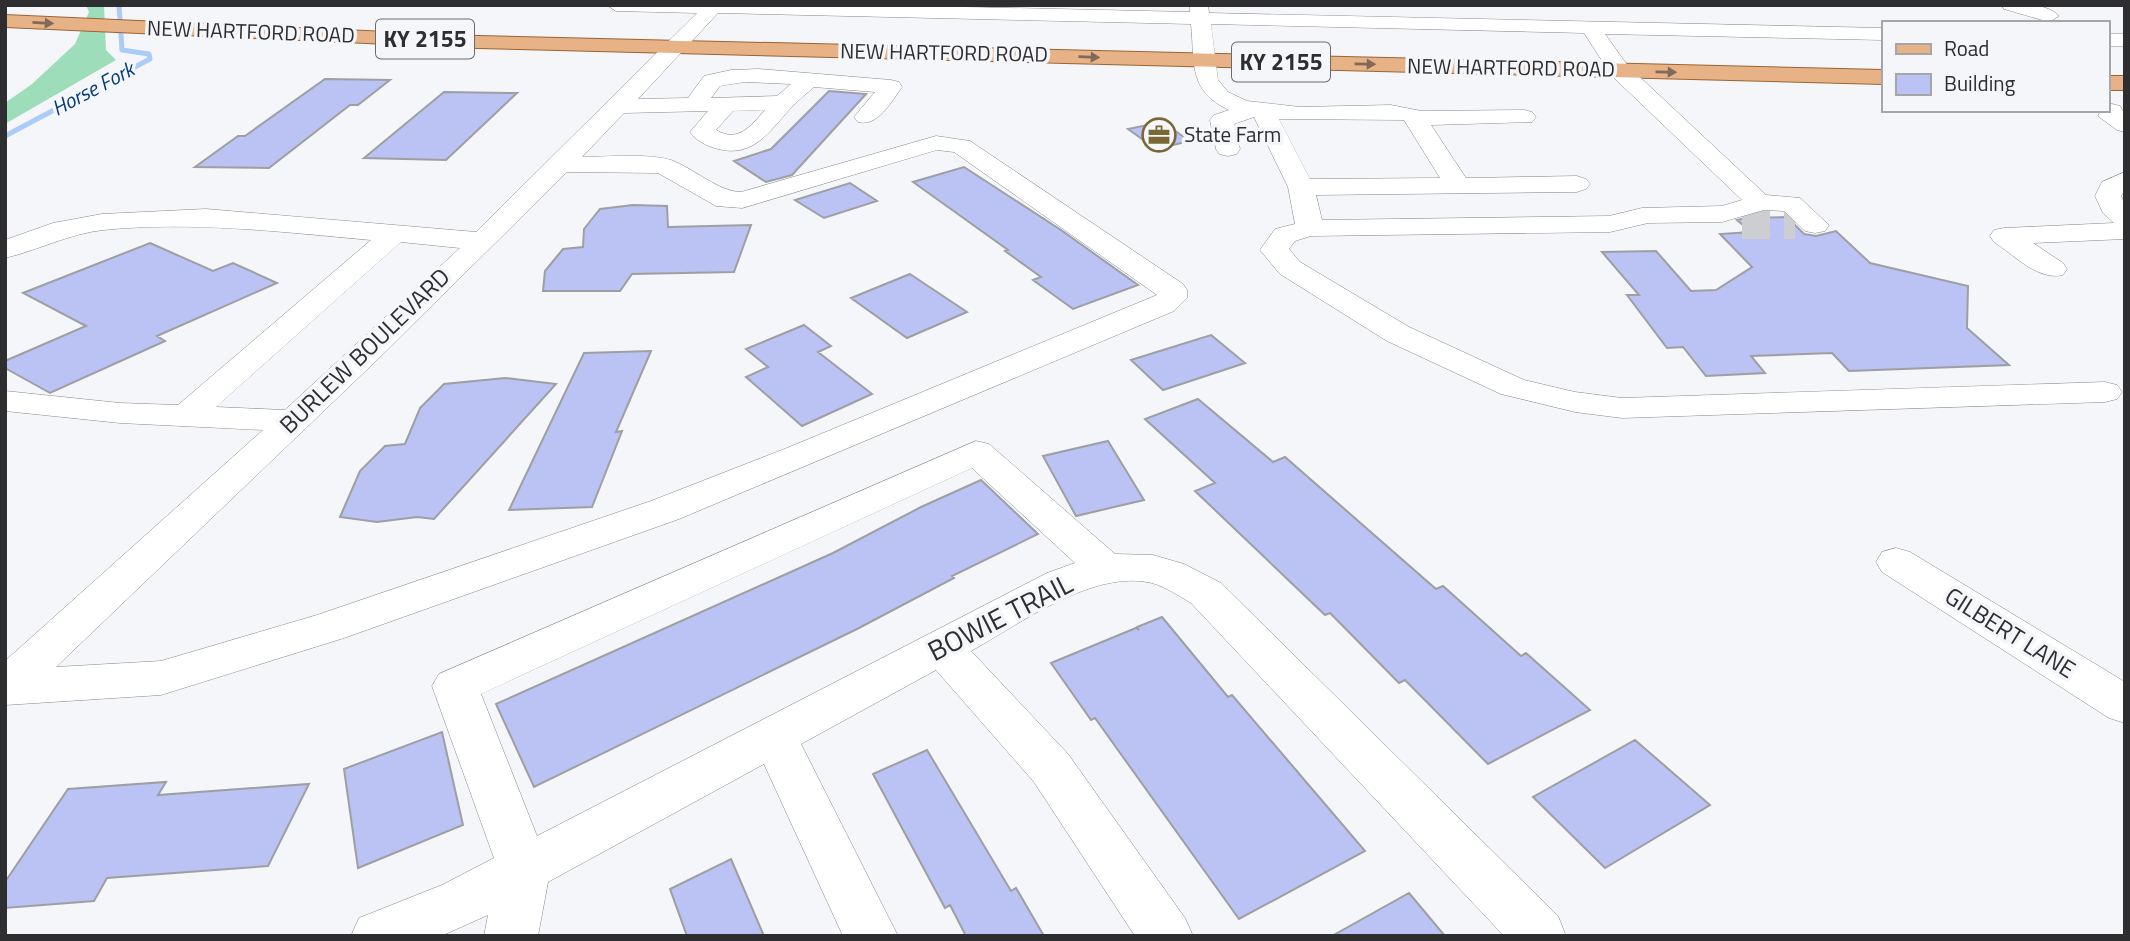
<svg xmlns="http://www.w3.org/2000/svg" width="2130" height="941" viewBox="0 0 2130 941" font-family="'Titillium Web',sans-serif">
<style>
.green{fill:#9eddba}
.lines{fill:none;stroke-linecap:round;stroke-linejoin:round}
.stream{stroke:#abccf7;stroke-width:5}
.building{fill:#bbc2f4;stroke:#9e9fa2;stroke-width:2}
.minor-tunnel{stroke:#cdced2;stroke-width:28;stroke-dasharray:28 14;stroke-linecap:butt}
.minor-casing{stroke:#87888c;stroke-width:1}
.major-casing{stroke:#9c6334;stroke-width:2}
.minor{fill:#fff;fill-rule:evenodd}
.major{fill:#e7b386;fill-rule:evenodd}
.oneway{fill:#816a57}
.labels{text-anchor:middle;stroke-width:7;stroke-linejoin:round;paint-order:stroke}
.far-street-label{font-size:21px;fill:#2e2e30;stroke:#f5f6fa}
.far-water-label{font-size:21px;font-style:italic;fill:#033a77;stroke:#f5f6fa}
.far-poi-label{font-size:21px;fill:#2e2e30;stroke:#f5f6fa;text-anchor:start}
.shield{fill:#f5f6fa;stroke:#6a6a6d;stroke-width:2}
.shield-label{font-size:23px;font-weight:bold;fill:#2e2e30}
.street-label{font-size:24px;fill:#2e2e30;stroke:#f5f6fa}
.near-street-label{font-size:28px;fill:#2e2e30;stroke:#f5f6fa}
</style>
<rect width="100%" height="100%" fill="#f5f6fa"/>
<!-- green -->
<path class="green" d="M86,5H104L106,50L116,60L5,124V103L32,84L75,44L89,12Z"/>
<g class="lines">
<!-- stream -->
<path class="stream" d="M5,136L150,59L149,54L122,50L119,5"/>
</g>
<!-- building -->
<path class="building" d="M325,79L390,80L358,105H350L269,168L195,167L238,136H245Z
M829,91L866,94L792,175L766,182L734,161L771,149Z
M444,92L517,93L446,160L364,158Z
M1162,122L1190,141L1156,149L1128,129Z
M964,167L1061,230L1138,285L1073,309L1033,280L1041,277L1005,251L1008,250L913,182Z
M850,183L877,201L824,218L795,200Z
M633,205L667,206L668,227L751,225L734,272L632,274L620,291H543L545,271L563,249L583,247L584,229L600,209Z
M1787,217L1804,234L1816,236L1836,231L1870,263L1968,286L1967,328L2009,365L1849,371L1832,353L1751,356L1765,373L1706,376L1683,347L1667,348L1627,295H1639L1602,252L1656,251L1691,291L1716,290L1752,267L1720,234L1751,232L1737,220L1746,218Z
M150,243L213,271L233,263L277,283L157,336L165,341L50,393L5,368V361L86,326L23,293Z
M910,274L967,312L907,338L851,298Z
M804,325L831,346L818,352L872,394L802,426L746,377L768,367L746,349Z
M1211,335L1245,363L1163,390L1131,360Z
M651,351L616,432L622,431L592,507L509,510L584,353Z
M505,378L556,384L434,519L417,517L377,522L340,517L360,471L385,446L405,444L420,408L444,384Z
M1198,399L1273,462L1285,457L1436,589L1443,586L1521,656L1526,653L1590,710L1488,764L1405,680L1399,683L1330,613L1325,615L1195,491L1215,483L1145,419Z
M1108,441L1144,500L1076,516L1043,456Z
M981,480L1038,534L952,576L954,578L857,629L534,787L496,704L833,553L921,507Z
M1162,617L1228,697L1232,695L1365,851L1239,919L1095,718L1091,720L1051,663L1136,628L1139,630L1137,627Z
M442,732L463,825L358,868L344,769Z
M1635,740L1710,805L1605,868L1533,797Z
M927,750L1011,891L1016,888L1044,936H966L950,905L945,908L873,774Z
M166,782L158,795L309,784L268,866L107,878L94,901L5,908V882L68,789Z
M731,859L764,936H687L670,889Z
M1409,893L1445,936H1332Z"/>
<g class="lines">
<!-- minor-tunnel -->
<path class="minor-tunnel" d="M1742,225H1795"/>
<defs>
<path id="minor" d="M607,5H877L1190,12V5H1208L1209,13L1883,28V40L1605,34L1628,66L1766,195L1800,198L1829,225L1825,231L1815,233L1805,231L1784,211L1764,210L1722,222L1648,223L1610,232L1311,236L1295,241L1289,249L1300,262L1409,327L1524,380L1575,392L1622,398L2105,382L2117,385L2122,392L2117,399L2105,402L1622,418L1575,412L1501,394L1387,341L1280,274L1260,250L1275,229L1295,224L1288,187L1254,117L1234,124L1240,149L1237,154L1228,156L1219,154L1216,149L1210,120L1214,115L1229,110C1188,91 1195,64 1191,24L718,13L638,99L688,98L704,76L731,70L759,69L891,80L899,82L902,87C891,102 878,127 858,122L854,117L875,92L814,87C806,94 797,101 790,109C769,132 753,158 718,149C707,146 696,141 690,132L708,111L624,113L582,157C607,157 648,153 671,160C693,168 719,192 741,192L936,136L970,141L1183,284L1187,290V298L1174,311L679,519L344,638L161,695L5,705V661L263,430L120,423L5,411V391L120,403L178,405L371,240C281,232 193,221 103,230C68,234 39,250 5,258V240L53,223L102,214L206,209L476,232L697,13L616,11ZM1211,24L1584,33L1612,76L1742,200L1722,206L1642,208L1609,216L1322,220L1316,195L1577,192L1586,189L1590,184L1586,179L1577,176L1466,178L1431,125L1532,122L1536,117L1532,112L1524,110L1421,111L1391,105L1300,107L1247,101L1228,92L1218,80ZM745,82L791,84L777,96L711,98L720,86ZM765,110C750,127 738,143 716,130L733,111ZM1279,119L1404,120L1440,178L1310,179ZM937,150L954,152L1157,295L787,448L651,501L317,615L161,661L56,667L377,360L567,172L658,173L716,206L742,208ZM401,242L460,248L285,410L216,407Z
M2002,5C2019,5 2046,2 2059,16L2049,22L2004,9Z
M2107,34H2125V46H2107Z
M2112,104L2120,106L2125,115V132L2117,130L2098,116L2101,110H2107V105Z
M2125,172V190L2121,196L2125,204V239L2033,243L2063,263L2067,269L2063,275C2038,281 2014,255 1994,242L1990,236L1994,230L2004,228L2114,223L2103,213L2095,196L2102,182Z
M976,441L989,444L1115,554L1153,555L1184,564L1221,583L1558,916L1566,936H1504L1191,603C1179,596 1166,587 1152,583C1094,569 1021,623 971,651L1068,754L1185,918L1193,936H1135L1034,782L936,670L801,744L898,936H843L764,764L548,882L538,936H484L488,915L441,936H351L359,918L442,885L494,858L432,686L439,674ZM972,468L1075,563L1047,573L537,836L481,694Z
M1896,548L1910,552L2125,682V723L2109,718L1882,572L1876,562L1882,552Z"/>
<path id="major" d="M5,15L478,36L1883,70V84L478,48L5,27Z
M2107,76H2125V90H2107Z"/>
</defs>
<!-- minor casing -->
<use href="#minor" class="minor-casing"/>
<!-- major casing -->
<use href="#major" class="major-casing"/>
<!-- minor -->
<use href="#minor" class="minor"/>
<!-- major -->
<use href="#major" class="major"/>
</g>
<!-- one-way arrows -->
<defs><path id="oneway-solid" d="M-6-.8H1V-3.2L6.5 0L1 3.2V.8H-6Z" transform="scale(1.75)"/></defs>
<g class="oneway">
<use href="#oneway-solid" transform="translate(43 23) rotate(3)"/>
<use href="#oneway-solid" transform="translate(1089 57) rotate(2)"/>
<use href="#oneway-solid" transform="translate(1365 64) rotate(1)"/>
<use href="#oneway-solid" transform="translate(1666 72) rotate(1)"/>
</g>
<!-- icons -->
<defs>
<symbol id="office-ring" viewBox="-11 -11 22 22"><circle r="9.5" fill="#f5f6fa" stroke="#796735" stroke-width="1.5"/><path d="M-6-3h4V-5.5h4V-3h4V5H-6ZM-1-4.5V-3h2v-1.5ZM-6 0V1H6V0Z" fill="#796735"/></symbol>
</defs>
<g fill-rule="evenodd">
<use href="#office-ring" x="1140" y="116" width="38" height="38"/>
</g>
<g class="labels">
<!-- far-street labels -->
<g class="far-street-label">
<text transform="translate(251 32) rotate(2)" y="7">NEW HARTFORD ROAD</text>
<text transform="translate(944 53) rotate(1)" y="7">NEW HARTFORD ROAD</text>
<text transform="translate(1511 68) rotate(1)" y="7">NEW HARTFORD ROAD</text>
</g>
<!-- far-water labels -->
<g class="far-water-label">
<text transform="translate(93 89) rotate(-28)" y="7">Horse Fork</text>
</g>
<!-- far-poi labels -->
<g class="far-poi-label">
<text x="1184" y="142">State Farm</text>
</g>
<!-- shield labels -->
<g class="shield">
<rect x="376" y="19.5" width="98" height="39" rx="5"/>
<rect x="1232" y="42.5" width="98" height="39" rx="5"/>
</g>
<g class="shield-label">
<text x="425" y="47">KY 2155</text>
<text x="1281" y="70">KY 2155</text>
</g>
<!-- street labels -->
<g class="street-label">
<text transform="translate(365 351) rotate(-44)" y="8">BURLEW BOULEVARD</text>
<text transform="translate(2010 633) rotate(32)" y="8">GILBERT LANE</text>
</g>
<!-- near-street labels -->
<g class="near-street-label">
<text transform="translate(1000 617) rotate(-27)" y="10">BOWIE TRAIL</text>
</g>
</g>
<!-- border -->
<rect width="2130" height="941" fill="none" stroke="#2e2e30" stroke-width="14"/>
<!-- legend -->
<rect x="1882" y="21" width="228" height="91" fill="#f5f6fa" stroke="#a5a6a9" stroke-width="2"/>
<rect x="1896" y="44" width="35" height="10" fill="#e7b386" stroke="#a5a6a9" stroke-width="2"/>
<text x="1944" y="56" font-size="21" fill="#2e2e30">Road</text>
<rect x="1896" y="74" width="35" height="21" fill="#bbc2f4" stroke="#a5a6a9" stroke-width="2"/>
<text x="1944" y="91" font-size="21" fill="#2e2e30">Building</text>
</svg>
